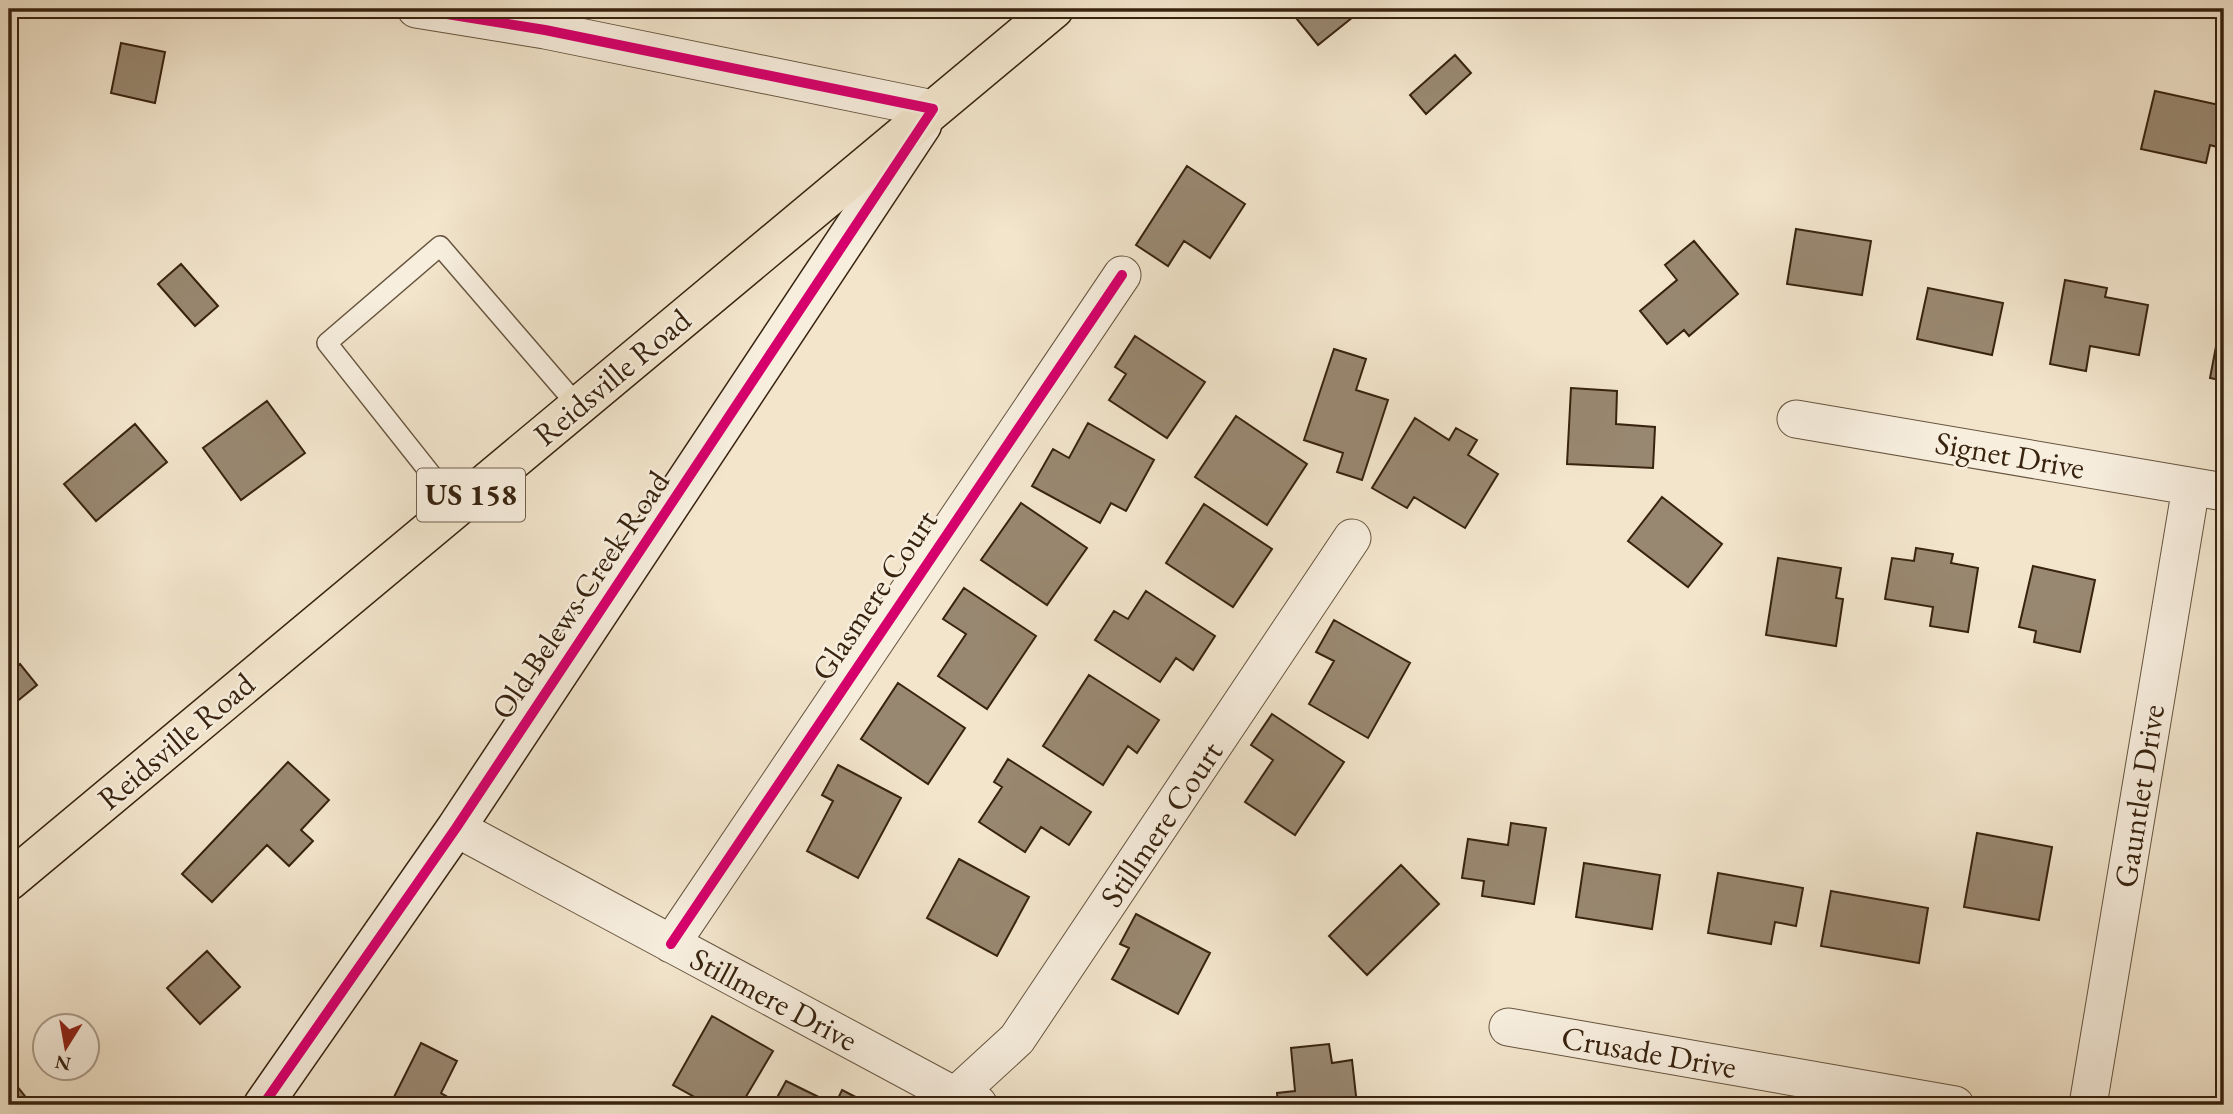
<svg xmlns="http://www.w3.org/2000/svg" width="2233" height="1114" viewBox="0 0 2233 1114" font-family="'EB Garamond',serif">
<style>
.building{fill:#998871;stroke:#38230f;stroke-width:2}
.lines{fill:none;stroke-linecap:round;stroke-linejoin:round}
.lane-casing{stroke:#66543e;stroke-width:22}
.street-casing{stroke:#66543e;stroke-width:39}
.secondary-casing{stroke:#38230f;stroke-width:41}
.highway-casing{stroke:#38230f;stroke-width:41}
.lane{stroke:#f7eede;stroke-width:19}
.street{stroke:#f7eede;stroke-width:37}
.secondary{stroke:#f7eede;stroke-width:38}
.highway{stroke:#f2e5cc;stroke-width:38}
.cycleway-casing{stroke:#f7eede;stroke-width:15}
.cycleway{stroke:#d6006c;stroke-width:10}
.labels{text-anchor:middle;stroke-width:5;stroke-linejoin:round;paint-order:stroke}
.shield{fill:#f7eede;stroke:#71604d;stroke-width:2}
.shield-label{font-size:30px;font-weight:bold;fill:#38230f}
.street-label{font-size:32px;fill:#38230f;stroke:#f7eede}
</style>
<rect width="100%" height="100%" fill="#f2e5cc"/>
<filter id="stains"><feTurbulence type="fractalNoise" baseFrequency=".00286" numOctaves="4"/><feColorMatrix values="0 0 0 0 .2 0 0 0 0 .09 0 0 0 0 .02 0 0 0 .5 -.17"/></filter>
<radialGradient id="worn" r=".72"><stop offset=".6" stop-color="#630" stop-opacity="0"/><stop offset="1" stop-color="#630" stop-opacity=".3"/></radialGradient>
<!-- building -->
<path class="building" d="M1308,9H1307H1363L1318,45L1296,18Z
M121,43L165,52L155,103L111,93Z
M1455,55L1471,73L1426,114L1410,95Z
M2155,91L2224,106V149L2210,145L2206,163L2141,149Z
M1187,166L1245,204L1210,258L1184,241L1168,266L1136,245Z
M1796,229L1871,241L1862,295L1787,284Z
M1694,241L1738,294L1689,336L1684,330L1667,344L1640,311L1677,280L1665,265Z
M181,264L218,306L195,326L158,284Z
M2065,280L2107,288L2105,297L2148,305L2139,355L2090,346L2086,371L2050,364Z
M1928,288L2003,303L1992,355L1917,339Z
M1135,336L1205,382L1167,438L1109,400L1126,374L1115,367Z
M2218,336L2224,338V381L2210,378Z
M1334,349L1366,359L1356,390L1388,400L1362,480L1337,472L1343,453L1304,440Z
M1571,388L1617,391L1616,424L1655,427L1653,468L1567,464Z
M267,401L305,453L241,500L203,448Z
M1236,416L1307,464L1267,525L1195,477Z
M1415,418L1449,440L1456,428L1477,440L1468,455L1498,474L1465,528L1414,497L1407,508L1372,488Z
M1088,423L1154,460L1126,511L1111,503L1100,523L1032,486L1053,449L1069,458Z
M135,424L167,462L96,521L64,484Z
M1662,497L1722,544L1688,587L1628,541Z
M1021,503L1087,548L1047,605L981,560Z
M1204,504L1272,549L1233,607L1166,563Z
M1916,548L1953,554L1951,563L1978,568L1968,632L1930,626L1933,607L1885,599L1892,558L1914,561Z
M1778,558L1841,568L1836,598L1843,599L1836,646L1766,635Z
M2033,566L2095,580L2080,652L2034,642L2036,631L2019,627Z
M964,588L1036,636L987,709L938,676L966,634L943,619Z
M1146,591L1215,636L1193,670L1176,658L1160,682L1095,640L1114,611L1128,619Z
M1334,620L1410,663L1368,738L1309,704L1334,661L1316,652Z
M20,664L37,685L9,708V670L10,672Z
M2224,667V702H2219Z
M1089,675L1159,720L1137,753L1128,746L1103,785L1043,746Z
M898,683L965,728L928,784L861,739Z
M1272,714L1344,762L1295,835L1245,802L1273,760L1251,745Z
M1008,759L1091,812L1069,845L1041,827L1025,852L979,822L1002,787L994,782Z
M288,762L329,800L301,830L313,841L289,866L267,845L212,902L182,874Z
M838,765L901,798L858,878L807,851L833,801L822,795Z
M1511,823L1546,828L1534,904L1482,896L1484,881L1462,878L1468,839L1508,845Z
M1977,833L2052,847L2039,920L1964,907Z
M959,859L1029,897L997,956L927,918Z
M1584,863L1660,875L1652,929L1576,917Z
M1401,865L1439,904L1367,975L1329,936Z
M1718,873L1803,888L1796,926L1775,922L1771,944L1708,933Z
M1831,891L1928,908L1919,963L1821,946Z
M1136,914L1210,953L1178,1014L1112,979L1129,948L1120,944Z
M207,951L240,987L200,1024L167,988Z
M712,1016L773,1051L741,1105H709L673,1085Z
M421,1043L457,1061L441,1093L453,1100L450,1105H390Z
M1329,1044L1332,1063L1352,1060L1357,1105H1278L1277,1093L1295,1091L1291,1048Z
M9,1076L32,1105H9Z
M786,1081L835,1105H773Z
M842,1090L871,1105H835Z"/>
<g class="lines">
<defs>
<path id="lane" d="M457,507L327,343L440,246L578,406"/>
<path id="street" d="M416,9L545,30L933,109
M1796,419L2224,492
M456,828L955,1096L978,1104
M671,944L1122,275
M1508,1027L1955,1105
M955,1096L1017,1039L1352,538
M2088,1105L2191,487"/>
<path id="secondary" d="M263,1105L456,828L922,125"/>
<path id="highway" d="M9,881L1054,9"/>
</defs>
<!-- lane casing -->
<use href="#lane" class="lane-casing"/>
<!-- street casing -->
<use href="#street" class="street-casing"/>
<!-- secondary casing -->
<use href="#secondary" class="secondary-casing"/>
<!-- highway casing -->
<use href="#highway" class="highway-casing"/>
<!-- lane -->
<use href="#lane" class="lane"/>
<!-- street -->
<use href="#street" class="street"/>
<!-- secondary -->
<use href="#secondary" class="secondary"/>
<!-- highway -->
<use href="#highway" class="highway"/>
<defs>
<path id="cycleway" d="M671,944L1122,275
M263,1105L456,828L933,109L545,30L416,9"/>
</defs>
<!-- cycleway casing -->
<use href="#cycleway" class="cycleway-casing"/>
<!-- cycleway -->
<use href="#cycleway" class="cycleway"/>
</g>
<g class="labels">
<!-- shield labels -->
<rect class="shield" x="417" y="468.5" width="108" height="53" rx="5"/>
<g class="shield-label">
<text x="471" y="505">US 158</text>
</g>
<!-- street labels -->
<g class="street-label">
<text transform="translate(612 377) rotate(-40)" y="11">Reidsville Road</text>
<text transform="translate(2010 455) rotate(10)" y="11">Signet Drive</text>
<text transform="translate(580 595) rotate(-56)" y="11">Old Belews Creek Road</text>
<text transform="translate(874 595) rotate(-56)" y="11">Glasmere Court</text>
<text transform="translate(176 741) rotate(-40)" y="11">Reidsville Road</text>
<text transform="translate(2139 796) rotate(-81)" y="11">Gauntlet Drive</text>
<text transform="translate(1161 824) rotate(-56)" y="11">Stillmere Court</text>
<text transform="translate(774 999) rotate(28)" y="11">Stillmere Drive</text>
<text transform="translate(1649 1052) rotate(10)" y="11">Crusade Drive</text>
</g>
</g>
<!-- margin -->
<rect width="2233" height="1114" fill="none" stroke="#f2e5cc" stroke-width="35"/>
<rect x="10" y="10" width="2212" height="1093" fill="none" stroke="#38230f" stroke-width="3.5"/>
<rect x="18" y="18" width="2198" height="1079" fill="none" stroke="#38230f" stroke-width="2"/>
<!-- north arrow -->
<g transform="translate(66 1047) rotate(191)"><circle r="33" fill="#f7eede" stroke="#ab9d8b" stroke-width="2"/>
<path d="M0-5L12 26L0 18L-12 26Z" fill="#8f2418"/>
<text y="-10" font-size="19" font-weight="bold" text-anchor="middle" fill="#38230f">N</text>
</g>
<rect width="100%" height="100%" filter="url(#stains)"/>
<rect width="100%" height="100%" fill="url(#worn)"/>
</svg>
